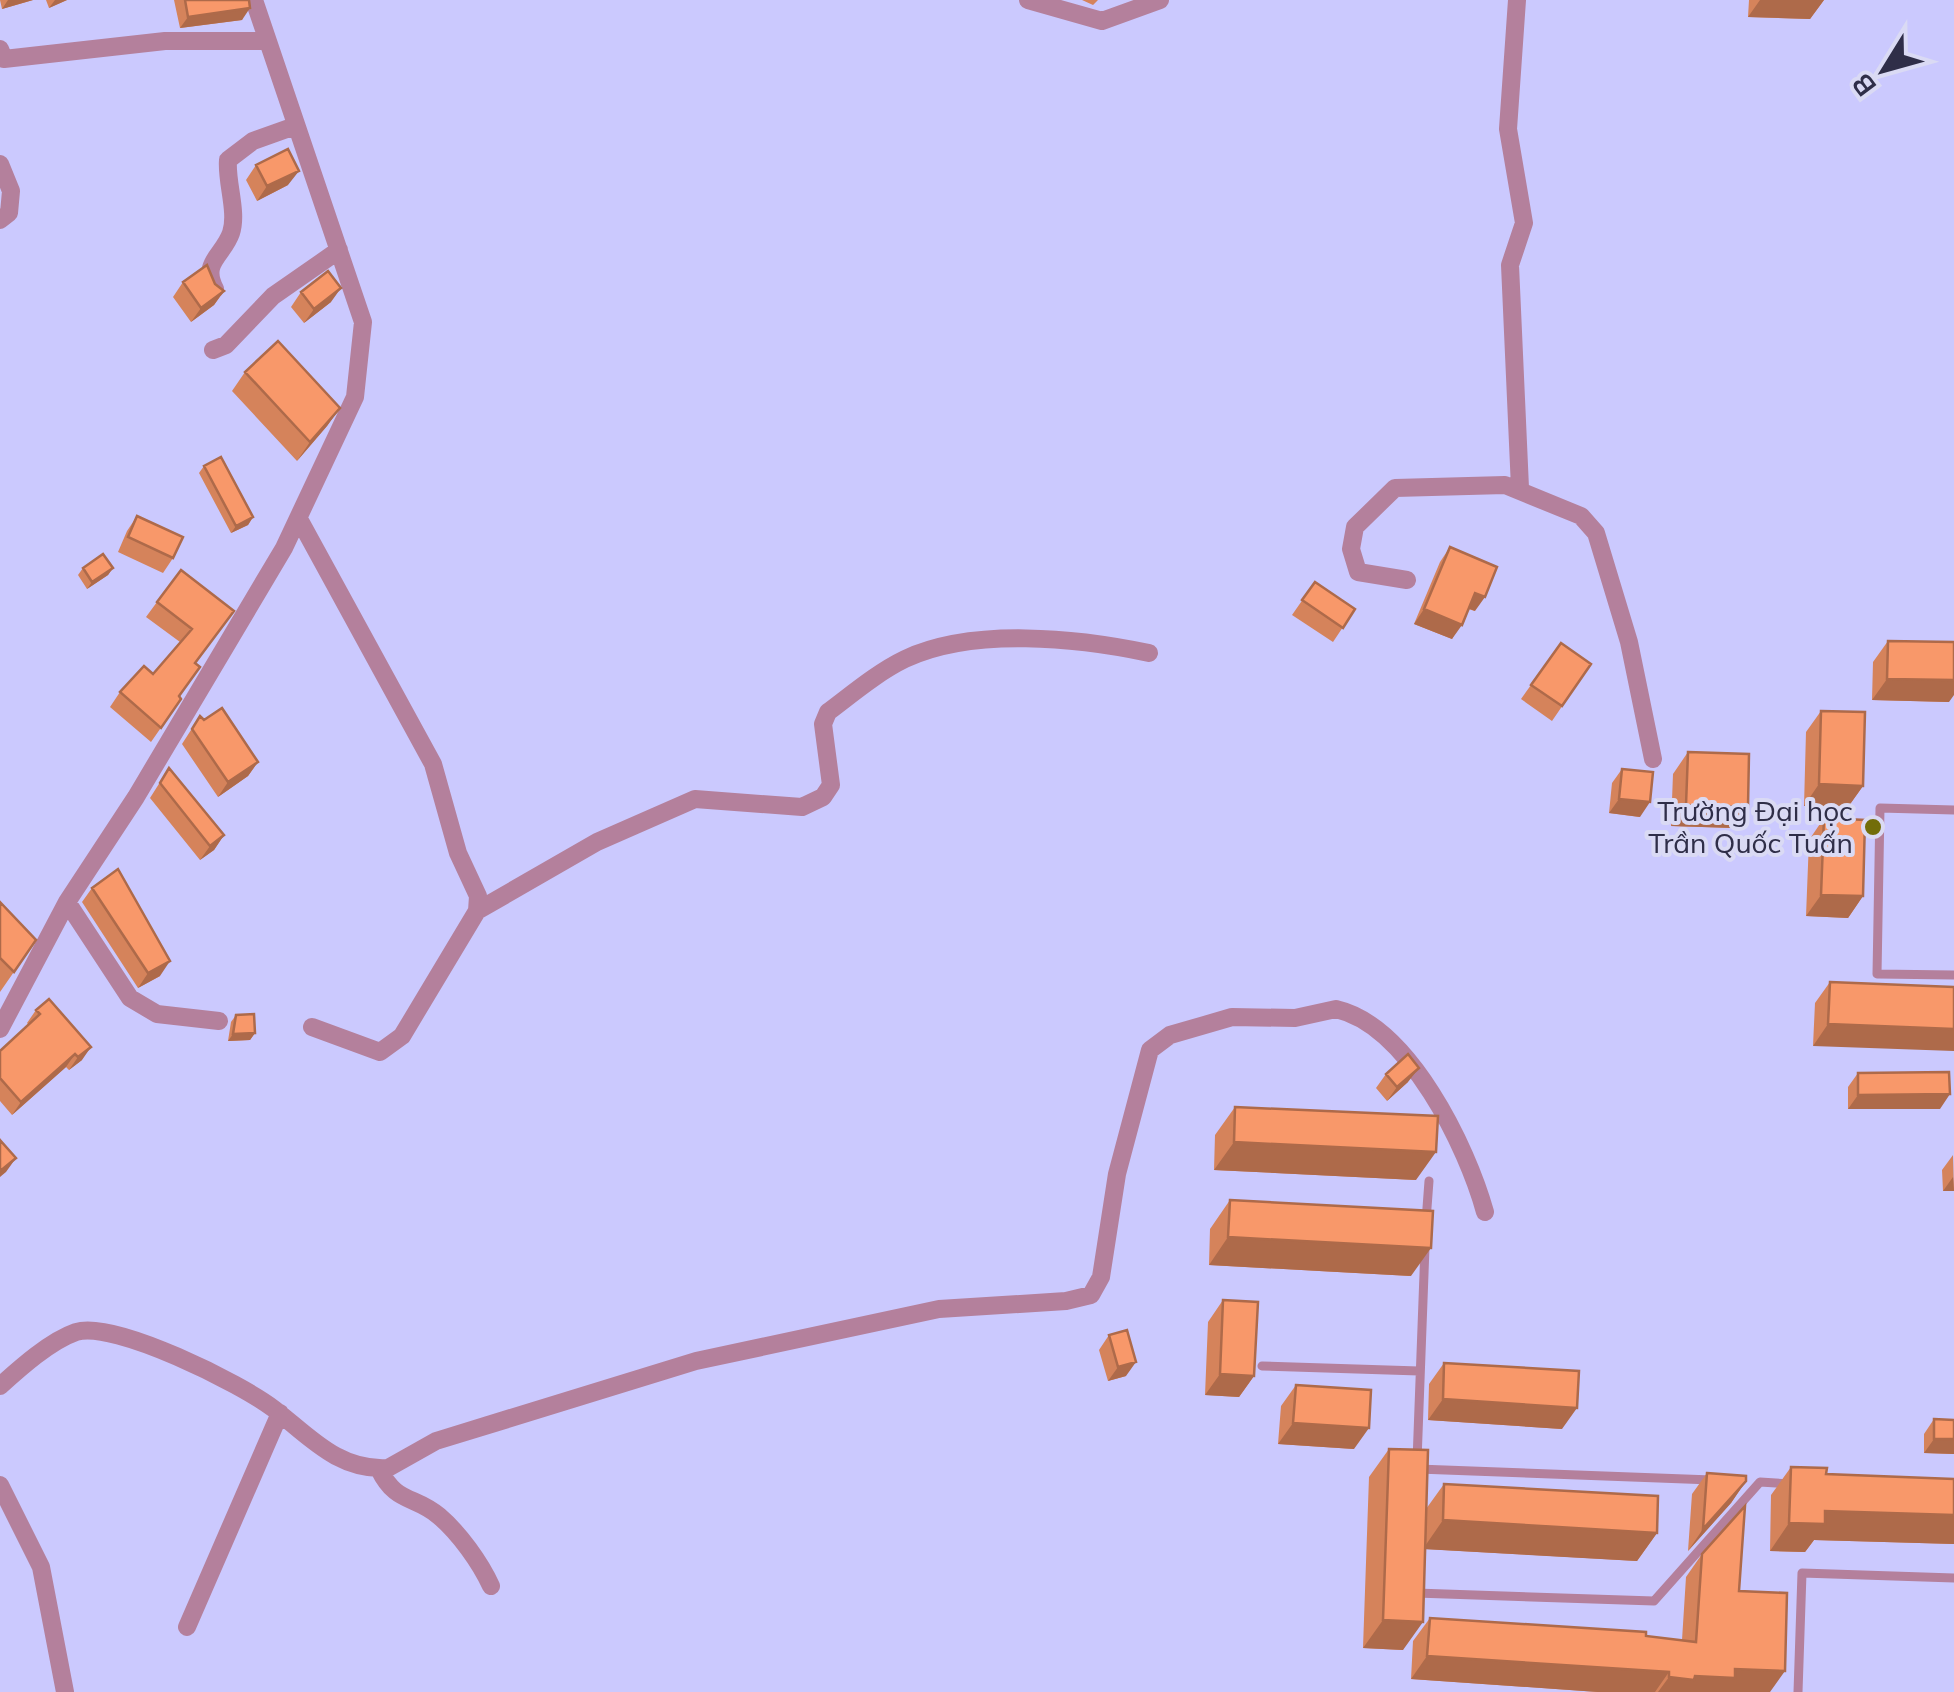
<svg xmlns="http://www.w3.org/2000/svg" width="1954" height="1692" viewBox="0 0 1954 1692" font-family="Mulish,sans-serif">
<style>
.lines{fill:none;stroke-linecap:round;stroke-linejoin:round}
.service{stroke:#b4809c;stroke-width:9}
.minor{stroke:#b4809c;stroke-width:18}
.wall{fill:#d5835b}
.shaded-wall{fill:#ae6a4a}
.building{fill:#f8986a;stroke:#ae6a4a;stroke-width:2.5}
.poi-dot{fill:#726d0a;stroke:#dadaf4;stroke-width:4}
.labels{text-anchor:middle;stroke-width:8;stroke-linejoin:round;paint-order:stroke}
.poi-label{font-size:28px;fill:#2f2e48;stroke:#dadaf4;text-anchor:end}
</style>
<rect width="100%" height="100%" fill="#cbc9fe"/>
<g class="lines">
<!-- service -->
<path class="service" d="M1954,810L1880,808L1877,974L1954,975
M1426,1221L1429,1181
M1262,1366L1419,1371
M1417,1461L1425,1247
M1418,1469L1712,1480
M1416,1593L1654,1601L1760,1482L1791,1484
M1798,1692L1802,1573L1954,1578"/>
<!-- minor -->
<path class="minor" d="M1028,0L1102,21L1160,0
M1517,0L1508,129L1524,223L1510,265L1520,488
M0,49L4,59L165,41H266
M0,164L11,191L9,213L0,220
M215,289C201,262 223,256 231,233C238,212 226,182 228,160L253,141L295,126
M213,350L226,345L273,296L339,250
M299,519L433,764L458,853L478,896L477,911L402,1036L380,1052L312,1027
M1407,580L1358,572L1351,549L1355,527L1395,488L1505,485L1581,516L1596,533L1629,642L1653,759
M67,902L130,998L157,1014L219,1021
M477,911L597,842L695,799L802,807L823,797L831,785L823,724L828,712C852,694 878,672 905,659C973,627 1078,638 1149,653
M0,1029L67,902L136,797L284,548L355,397L363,322L254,0
M0,1386C20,1368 50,1341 76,1332C114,1320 242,1384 274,1409C309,1436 338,1471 388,1468L436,1441L696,1361L939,1309L1066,1301L1091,1295L1101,1277L1117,1174L1150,1050L1170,1035L1232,1017L1295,1018L1336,1009C1409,1026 1467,1147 1485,1212
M379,1469C396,1504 414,1495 439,1516C459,1533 480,1562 491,1586
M0,1485L41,1567L65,1692
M187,1627L280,1413"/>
</g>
<!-- wall -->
<path class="wall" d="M0,0H33L2,9Z
M46,0H67L49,8Z
M174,0H249L242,20L180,28Z
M1082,0H1098L1093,5Z
M1749,0H1824L1810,19L1748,17Z
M256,165L288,185L257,201L246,180Z
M183,282L215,284L224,291L214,305L191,322L173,297Z
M301,292L331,302L304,323L291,307Z
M245,372L340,408L327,426L297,461L232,391Z
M204,466L253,517L248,525L231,533L199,473Z
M137,516L173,558L163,573L118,552L127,531Z
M1450,547L1475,611L1468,609L1452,639L1414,624L1440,562Z
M83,568H113L108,575L87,589L78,575Z
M1315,582L1355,609L1333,642L1292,615Z
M157,602L234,611L196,663L179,697L181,699L151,742L110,707L120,692L153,674L180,642L146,617Z
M1888,641L1949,702L1872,700L1873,662Z
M1561,643L1591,664L1552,721L1521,699Z
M1821,711L1863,786L1848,807L1804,806L1806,732Z
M200,716L258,762L248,776L218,797L182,744Z
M1688,752L1733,828L1671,826L1673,774Z
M169,768L224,835L214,850L200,860L150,798Z
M1622,769L1640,817L1609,813L1612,783Z
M1824,818L1863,896L1848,918L1806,916L1809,840Z
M92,888L160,976L138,988L82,902Z
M0,902L36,940L0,992Z
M1830,982L1954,987L1813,1046L1815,1003Z
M36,1010L82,1060L69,1070L66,1067L12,1115L0,1101V1051L29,1025L27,1023Z
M236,1015L255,1033L250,1040L228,1041L231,1022Z
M1858,1073L1940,1109H1848V1087Z
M1386,1074L1408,1082L1387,1101L1376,1088Z
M1235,1107L1416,1180L1214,1170L1215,1135Z
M1953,1155L1954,1191H1943L1942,1170Z
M1230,1200L1411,1276L1209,1265L1210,1229Z
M1223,1300L1254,1376L1239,1397L1205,1395L1208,1322Z
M1109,1335L1126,1376L1108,1381L1099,1350Z
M1444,1363L1562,1429L1428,1420L1429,1384Z
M1296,1385L1354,1449L1278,1444L1281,1406Z
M1934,1419L1954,1420V1454L1924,1453V1434Z
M1389,1449L1426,1509L1444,1484L1657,1533L1637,1561L1425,1549L1403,1650L1363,1648L1369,1477Z
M1791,1467L1826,1474L1954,1479V1557V1544L1814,1540L1805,1552L1770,1551L1771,1495Z
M1707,1473L1746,1481L1731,1503L1688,1551L1692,1494Z
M1702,1554L1739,1591L1770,1692H1598L1411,1679L1413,1641L1430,1618L1682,1640L1686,1577Z"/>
<!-- shaded-wall -->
<path class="shaded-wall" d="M8,0H33L2,9Z
M55,0H67L49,8Z
M1760,0H1824L1810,19L1748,17Z
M250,8L242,20L180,28L188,17Z
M299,171L288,185L257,201L267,186Z
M341,288L331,302L304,323L314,309Z
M224,291L214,305L191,322L201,308Z
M340,408L327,426L297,461L310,442Z
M253,517L248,525L231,533L236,526Z
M113,568L108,575L87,589L92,582Z
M1475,593L1485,597L1475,611L1465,607Z
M1424,609L1462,625L1452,639L1414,624Z
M1887,679L1954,680V695L1949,702L1872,700Z
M258,762L248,776L218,797L228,782Z
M1819,784L1863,786L1848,807L1804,806Z
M1619,799L1650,802L1640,817L1609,813Z
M1686,805L1748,807L1733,828L1671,826Z
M224,835L214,850L200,860L210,846Z
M1821,895L1863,896L1848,918L1806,916Z
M170,961L160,976L138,988L148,973Z
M1828,1024L1954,1029V1051L1813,1046Z
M255,1033L250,1040L228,1041L233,1034Z
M91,1047L82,1060L69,1070L78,1057Z
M75,1054L66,1067L12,1115L21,1102Z
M1419,1068L1408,1082L1387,1101L1397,1087Z
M1950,1094L1940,1109H1848L1858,1095Z
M1234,1142L1436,1152L1416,1180L1214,1170Z
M16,1158L6,1172L0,1177V1171Z
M1953,1177L1954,1191H1943Z
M1228,1237L1431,1248L1411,1276L1209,1265Z
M1136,1362L1126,1376L1108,1381L1118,1367Z
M1220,1374L1254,1376L1239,1397L1205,1395Z
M1443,1399L1577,1408L1562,1429L1428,1420Z
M1293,1423L1369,1428L1354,1449L1278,1444Z
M1934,1439H1954V1454L1924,1453Z
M1746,1481L1731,1503L1688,1551L1703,1529Z
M1825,1511L1954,1515V1544L1814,1540L1805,1552L1770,1551L1789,1523Z
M1443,1520L1657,1533L1637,1561L1423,1549Z
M1383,1620L1423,1622L1403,1650L1363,1648Z
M1427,1656L1669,1672L1655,1692H1598L1411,1679Z
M1735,1669L1785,1671L1770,1692H1658L1669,1677L1695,1676Z"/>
<!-- building -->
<path class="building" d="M185,0H249L250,8L188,17Z
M288,149L299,171L267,186L256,165Z
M207,265L215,284L224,291L201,308L183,282Z
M328,271L341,288L314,309L301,292Z
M278,341L340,408L310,442L245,372Z
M221,457L253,517L236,526L204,466Z
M137,516L183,537L173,558L128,537Z
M1450,547L1497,567L1485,597L1475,593L1462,625L1424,609Z
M103,554L113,568L92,582L83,568Z
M181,570L234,611L195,663L200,667L179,696L181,699L161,728L120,692L144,666L153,674L192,629L157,602Z
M1315,582L1355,609L1343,628L1302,600Z
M1888,641L1954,642V680L1887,679Z
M1561,643L1591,664L1562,706L1531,685Z
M222,708L258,762L228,782L192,729L200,716L204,720Z
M1821,711L1865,712L1863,786L1819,784Z
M1688,752L1749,754L1748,807L1686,805Z
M169,768L224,835L210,846L160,783Z
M1622,769L1653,772L1650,802L1619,799Z
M1824,818L1865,820L1863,896L1821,895Z
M118,869L170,961L148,973L92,888Z
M0,902L36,940L14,972L0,958Z
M1830,982L1954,987V1029L1828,1024Z
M49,999L91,1047L78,1057L75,1054L21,1102L0,1078V1051L40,1014L36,1010Z
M254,1014L255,1033L233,1034L236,1015Z
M1408,1054L1419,1068L1397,1087L1386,1074Z
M1949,1072L1950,1094L1858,1095V1073Z
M1235,1107L1438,1116L1436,1152L1234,1142Z
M0,1140L16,1158L0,1171Z
M1230,1200L1433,1211L1431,1248L1228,1237Z
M1223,1300L1258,1302L1254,1376L1220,1374Z
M1127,1330L1136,1362L1118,1367L1109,1335Z
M1444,1363L1579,1371L1577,1408L1443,1399Z
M1296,1385L1371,1390L1369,1428L1293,1423Z
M1934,1419L1954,1420V1439H1934Z
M1389,1449L1428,1450L1423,1622L1383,1620Z
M1791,1467L1827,1468L1826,1474L1954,1479V1515L1825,1511V1524L1789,1523Z
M1707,1473L1746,1476V1481L1703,1529Z
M1444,1484L1658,1496L1657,1533L1443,1520Z
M1745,1506L1739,1591L1787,1593L1785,1671L1735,1669V1678L1695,1676L1694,1680L1669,1677V1672L1427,1656L1430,1618L1646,1632V1636L1696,1642L1702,1554Z"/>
<!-- markers -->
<circle class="poi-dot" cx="1873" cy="827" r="10"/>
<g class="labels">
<!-- poi labels -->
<g class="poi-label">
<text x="1853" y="821">Trường Đại học<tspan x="1853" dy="32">Trần Quốc Tuấn</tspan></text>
</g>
</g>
<!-- north arrow -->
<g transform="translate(1884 70) rotate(233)" stroke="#dadaf4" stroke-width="8" paint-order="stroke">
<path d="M0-8L18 38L0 25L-18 38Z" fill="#2f2e48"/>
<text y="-15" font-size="28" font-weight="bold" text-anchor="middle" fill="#2f2e48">B</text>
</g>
</svg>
